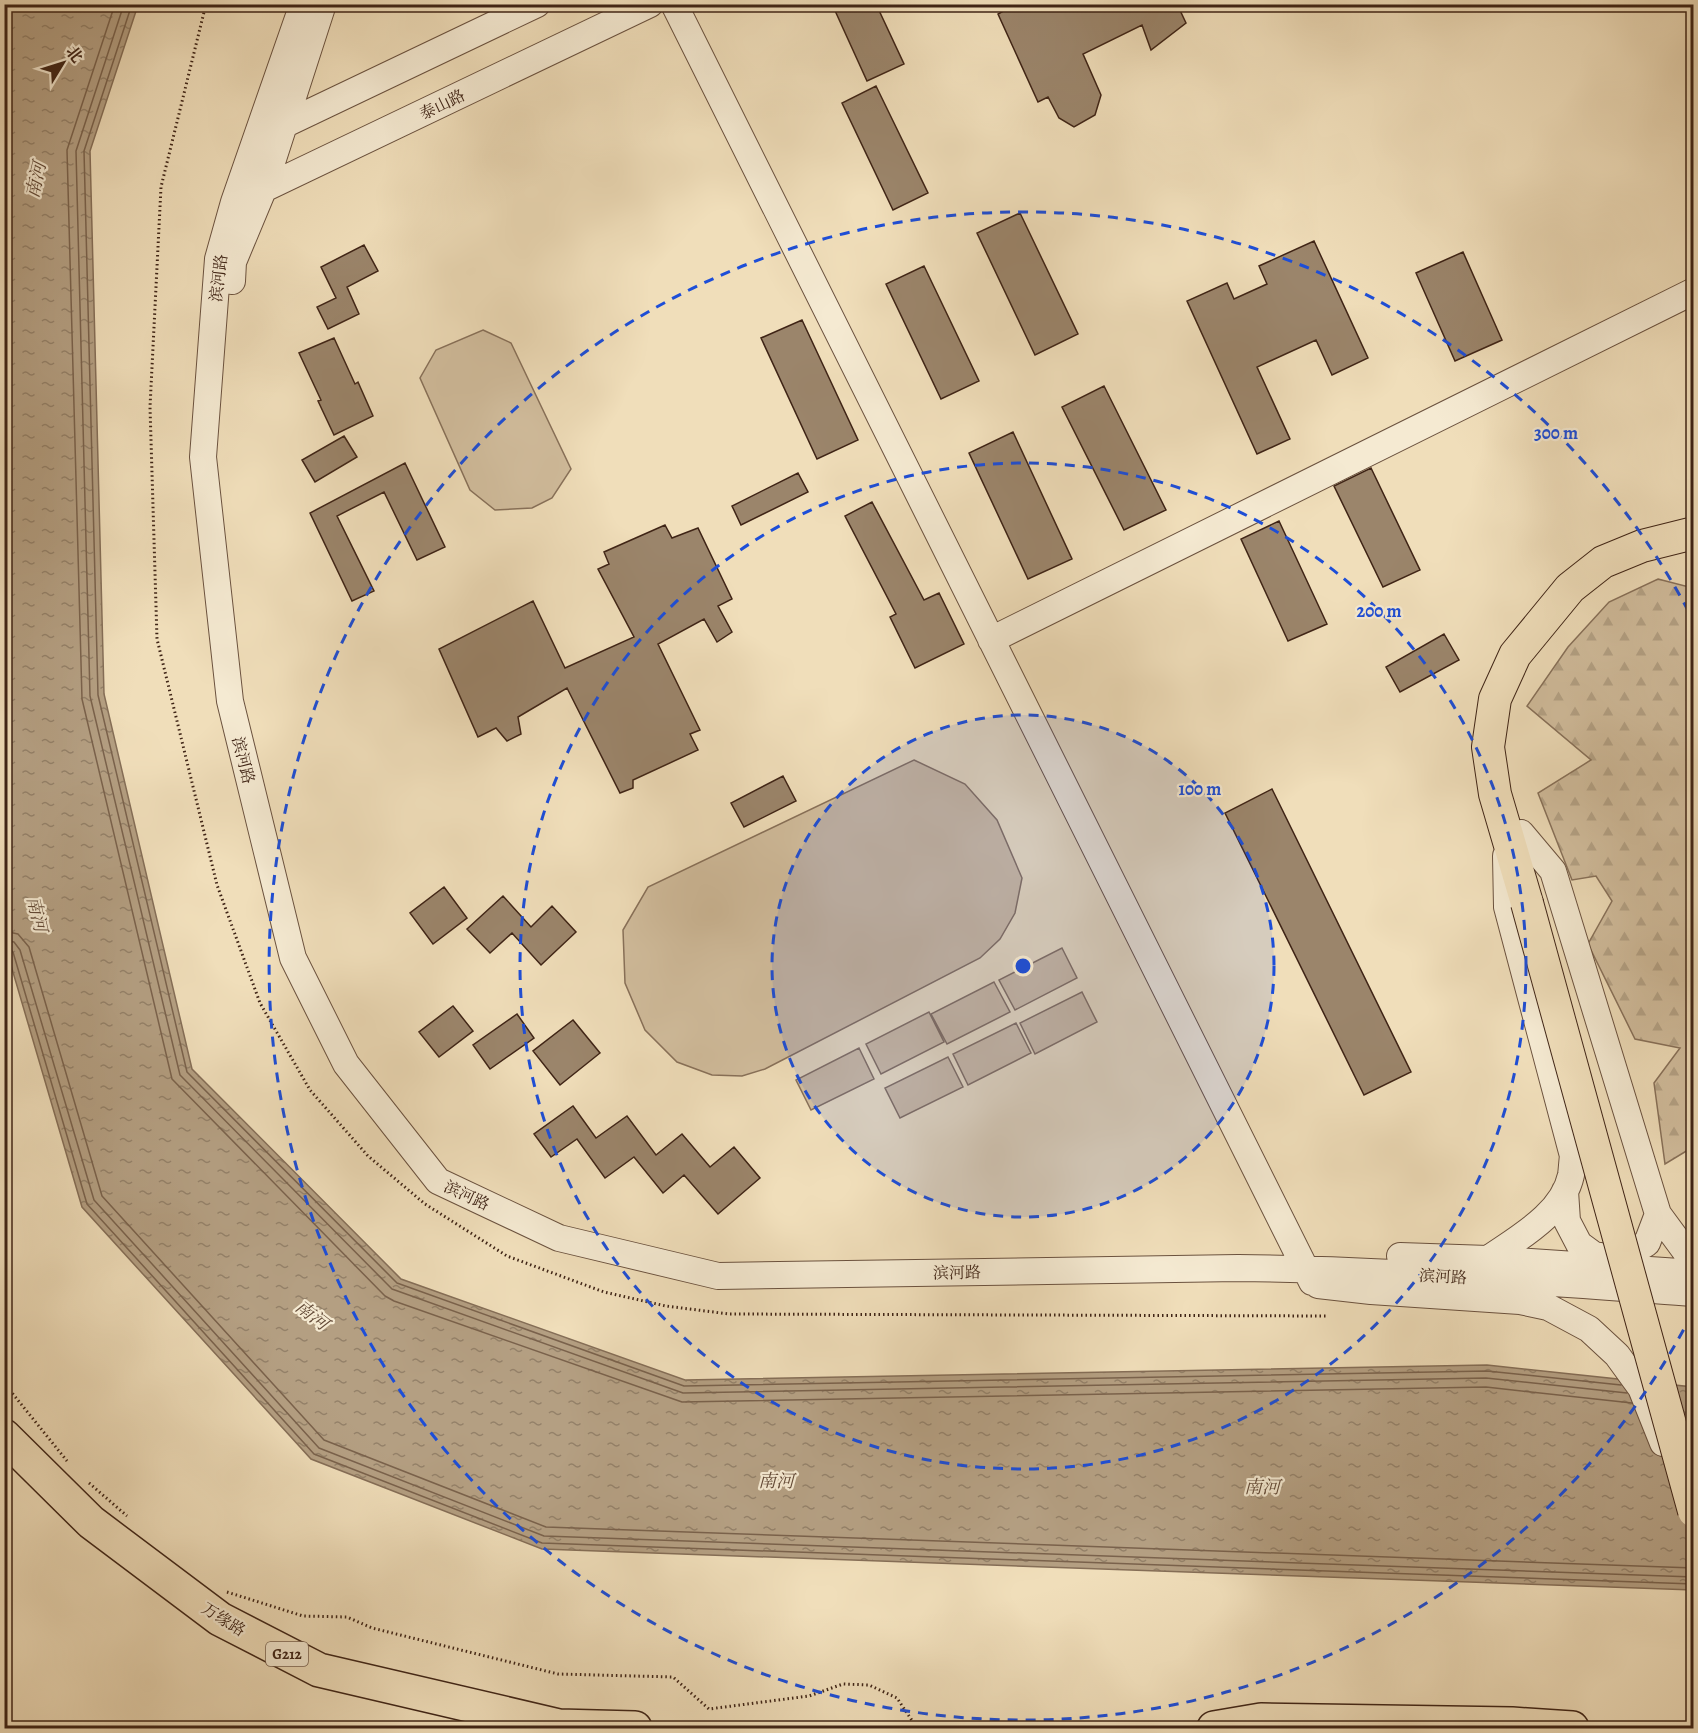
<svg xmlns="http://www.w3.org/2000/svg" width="1698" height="1733" viewBox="0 0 1698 1733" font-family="Alegreya,'Noto Serif SC',serif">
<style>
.forest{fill:url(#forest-firs);stroke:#88715a;stroke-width:1.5}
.green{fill:#d2be9e;stroke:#88715a;stroke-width:1.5}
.water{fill:url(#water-ripples);stroke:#856e57;stroke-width:1.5}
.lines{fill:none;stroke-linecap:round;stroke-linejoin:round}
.shore{stroke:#7a624c;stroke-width:1.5}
.building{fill:#9b856b;stroke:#3f2416;stroke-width:1.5}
.tertiary-casing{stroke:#6b523f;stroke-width:28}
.primary-casing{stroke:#3f2416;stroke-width:34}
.trunk-casing{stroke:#3f2416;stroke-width:36}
.path{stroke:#3f2416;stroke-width:3;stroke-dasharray:1.5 3;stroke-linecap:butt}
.tertiary{stroke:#f5ead2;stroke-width:26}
.primary{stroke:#f0deba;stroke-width:32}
.trunk{stroke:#f0deba;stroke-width:33}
.primary-bridge-casing{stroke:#3f2416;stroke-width:34;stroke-linecap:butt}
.primary-bridge{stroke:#f0deba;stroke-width:32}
.ring{fill:none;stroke:#1d4ed8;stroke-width:3;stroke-dasharray:10 8}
.labels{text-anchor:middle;stroke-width:4.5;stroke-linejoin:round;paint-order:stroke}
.shield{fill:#f5ead2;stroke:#765f4e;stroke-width:1.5}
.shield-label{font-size:15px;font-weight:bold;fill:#3f2416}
.street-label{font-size:16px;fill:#3f2416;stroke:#f5ead2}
.water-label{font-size:18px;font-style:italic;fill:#624936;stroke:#f5ead2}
.centre{fill:#1d4ed8;stroke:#f5ead2;stroke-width:3}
.ring-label{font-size:18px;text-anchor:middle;font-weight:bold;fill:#1d4ed8;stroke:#f5ead2;stroke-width:4.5;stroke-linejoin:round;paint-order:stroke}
</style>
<defs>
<pattern id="forest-firs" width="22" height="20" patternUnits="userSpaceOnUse" patternTransform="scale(1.5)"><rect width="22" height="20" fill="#d2be9e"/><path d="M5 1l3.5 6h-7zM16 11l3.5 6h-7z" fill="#b5a387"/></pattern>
<pattern id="water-ripples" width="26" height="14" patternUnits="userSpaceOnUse" patternTransform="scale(1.5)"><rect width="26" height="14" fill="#b49f82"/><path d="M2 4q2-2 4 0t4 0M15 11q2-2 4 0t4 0" fill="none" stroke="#948169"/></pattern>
</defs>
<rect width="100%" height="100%" fill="#f0deba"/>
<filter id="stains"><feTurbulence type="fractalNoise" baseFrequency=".00333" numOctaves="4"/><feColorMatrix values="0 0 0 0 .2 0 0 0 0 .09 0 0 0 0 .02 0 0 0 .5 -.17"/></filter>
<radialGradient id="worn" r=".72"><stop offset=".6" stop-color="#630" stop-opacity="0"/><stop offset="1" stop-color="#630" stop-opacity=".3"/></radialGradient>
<!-- forest -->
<path class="forest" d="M1658,579L1693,588V1147L1665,1164L1654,1083L1680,1048L1635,1039L1588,944L1612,901L1596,876L1572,880L1538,793L1591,760L1527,706L1568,647L1609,602Z"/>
<!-- green -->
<path class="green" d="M483,330L511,343L571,469L552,498L532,508L495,510L470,490L420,378L436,350Z
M914,760L965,784L997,820L1022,878L1015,913L1000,939L980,958L765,1069L742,1076L712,1075L677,1062L645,1030L625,983L623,930L648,887Z
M1062,948L1077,978L1015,1010L999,980Z
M994,982L1010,1012L947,1044L931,1014Z
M1082,992L1097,1022L1035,1054L1020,1023Z
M929,1012L944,1042L881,1074L866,1044Z
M1016,1023L1031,1053L968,1085L953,1054Z
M859,1048L874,1079L811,1110L796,1080Z
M948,1057L963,1087L900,1118L885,1088Z"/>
<!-- water -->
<path class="water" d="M5,5H138L90,151L104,694L192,1069L401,1279L685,1380L1487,1365L1693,1387V1590L542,1549L311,1459L82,1207L5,945Z"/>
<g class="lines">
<!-- shore -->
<path class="shore" d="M115,4L67,150L82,699L172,1079L385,1296L394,1301L682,1402L1486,1387L1632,1403
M124,4L76,151L90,696L180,1075L392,1289L683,1393L1486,1378L1627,1393
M132,4L84,151L98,695L187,1072L397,1283L684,1386L1487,1371L1621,1385
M4,931L18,934L29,947L102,1196L324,1440L546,1527L1694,1568
M4,940L14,942L20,950L94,1200L319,1448L544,1536L1694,1577
M4,948L10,949L13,952L87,1204L314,1454L542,1543L1694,1584"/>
</g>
<!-- building -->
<path class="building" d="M832,4H876L904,64L867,81Z
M1016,4H1177L1186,23L1151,50L1142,25L1083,54L1101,95L1095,115L1074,127L1059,118L1048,97L1038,102L998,14Z
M876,86L928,193L893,210L842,103Z
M1020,213L1078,334L1035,355L977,233Z
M1314,241L1368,358L1332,375L1316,340L1257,367L1290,439L1257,454L1187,301L1227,283L1234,299L1267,284L1259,266Z
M364,245L378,271L347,287L359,314L328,329L317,307L336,298L321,267Z
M1463,252L1502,340L1455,361L1416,273Z
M924,266L979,381L941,399L886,284Z
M802,320L858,440L817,459L761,338Z
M334,338L355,384L358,382L373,416L334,435L318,401L321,400L299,353Z
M1104,386L1166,510L1124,530L1062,407Z
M1013,432L1072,559L1028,579L969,453Z
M344,436L357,457L315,482L302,460Z
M405,463L445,547L417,560L384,492L337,516L374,591L352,601L310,513Z
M1371,468L1420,570L1383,587L1334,486Z
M798,473L808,492L741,525L732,506Z
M872,502L924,600L939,593L964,644L915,668L890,617L896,614L845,516Z
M1279,521L1327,624L1288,641L1241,539Z
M665,525L672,538L698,528L732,599L718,606L732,632L717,642L704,619L658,644L700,730L690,734L698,750L633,780V788L620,793L567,688L518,717L521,734L507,741L496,728L478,737L439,649L533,601L565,668L634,637L598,569L609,564L604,552Z
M1444,634L1459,660L1400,692L1386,667Z
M783,776L796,801L744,827L731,803Z
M1272,789L1411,1072L1364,1095L1225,813Z
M444,887L467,918L433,944L410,913Z
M503,896L531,927L552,906L576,932L541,965L512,933L490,953L467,929Z
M453,1006L473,1031L439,1057L419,1032Z
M517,1014L534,1038L490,1069L473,1045Z
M573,1020L600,1053L560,1085L533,1051Z
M573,1106L596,1138L627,1116L656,1155L682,1134L710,1167L734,1147L760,1178L718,1214L684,1175L663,1193L634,1157L605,1178L577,1139L551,1157L534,1134Z"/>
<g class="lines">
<defs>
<path id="tertiary" d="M303,4L234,202L218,259L203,457L230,701L293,958L346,1064L438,1181L559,1238L718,1276L1238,1268C1390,1270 1542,1282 1694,1293
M674,4L1312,1282
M277,128L537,4
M253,194L650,4
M232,281L233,262L263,190L323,4
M991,640L1694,291
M1521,833L1553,871L1658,1214L1694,1263
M1565,1191L1567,1221L1579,1244L1594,1255L1608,1257L1627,1255L1647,1243L1658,1214
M1400,1256L1488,1259L1694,1273
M1488,1259C1518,1238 1563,1214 1571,1175C1572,1169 1572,1162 1573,1156L1507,907L1506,856
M1318,1285L1371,1291L1520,1301L1548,1307L1589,1329L1617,1355L1641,1388L1663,1443"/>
<path id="primary" d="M1527,903L1495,794L1488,747L1495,699L1515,655L1570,588L1603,562L1642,546L1694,533"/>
<path id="trunk" d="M4,1436L91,1522L220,1619L319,1670L559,1726L635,1728
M1214,1728L1261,1720L1512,1724L1572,1728"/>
</defs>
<!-- tertiary casing -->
<use href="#tertiary" class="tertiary-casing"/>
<!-- primary casing -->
<use href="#primary" class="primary-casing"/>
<!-- trunk casing -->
<use href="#trunk" class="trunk-casing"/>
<!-- path -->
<path class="path" d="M206,4L161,187L150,407L157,639L217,885L260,1003L310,1090L368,1156L425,1204L507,1256L604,1292L666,1306L729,1314L1327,1316
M4,1383L67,1461
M89,1483L127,1516
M227,1592L303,1616L347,1617L372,1628L558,1674L673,1677L709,1709L809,1696L843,1684L869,1685L897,1698L917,1728"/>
<!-- tertiary -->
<use href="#tertiary" class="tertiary"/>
<!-- primary -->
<use href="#primary" class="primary"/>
<!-- trunk -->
<use href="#trunk" class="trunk"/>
<defs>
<path id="primary-bridge" d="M1527,903L1694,1511"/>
</defs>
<!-- primary-bridge casing -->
<use href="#primary-bridge" class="primary-bridge-casing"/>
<!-- primary-bridge -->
<use href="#primary-bridge" class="primary-bridge"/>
</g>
<!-- distance rings -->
<circle cx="1023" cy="966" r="251" fill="#1d4ed8" fill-opacity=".12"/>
<g class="ring">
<circle cx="1023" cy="966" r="251"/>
<circle cx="1023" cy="966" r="503"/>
<path d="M1692 1314A754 754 0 1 1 1692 618"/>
</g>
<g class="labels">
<!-- shield labels -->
<rect class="shield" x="266" y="1642" width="42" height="24" rx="4.5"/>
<g class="shield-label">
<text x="287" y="1659">G212</text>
</g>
<!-- street labels -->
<g class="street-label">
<text transform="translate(442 104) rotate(-26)" y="6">泰山路</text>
<text transform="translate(218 278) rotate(-83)" y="6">滨河路</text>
<text transform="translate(244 760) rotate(76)" y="6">滨河路</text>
<text transform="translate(467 1195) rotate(25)" y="6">滨河路</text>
<text transform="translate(957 1272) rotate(-1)" y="6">滨河路</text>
<text transform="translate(1443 1276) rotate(3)" y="6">滨河路</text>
<text transform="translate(224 1619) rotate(32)" y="6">万缘路</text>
</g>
<!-- water labels -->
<g class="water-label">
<text transform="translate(36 180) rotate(-77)" y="6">南河</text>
<text transform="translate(37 914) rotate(77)" y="6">南河</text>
<text transform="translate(312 1315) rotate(38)" y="6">南河</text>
<text transform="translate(776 1481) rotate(1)" y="6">南河</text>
<text transform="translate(1262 1487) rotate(1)" y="6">南河</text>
</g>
</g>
<circle cx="1023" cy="966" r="9" class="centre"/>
<g class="ring-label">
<text x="1556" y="439">300 m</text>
<text x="1379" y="617">200 m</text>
<text x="1200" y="795">100 m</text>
</g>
<!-- margin -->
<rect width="1698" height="1733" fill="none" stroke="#f0deba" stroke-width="24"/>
<rect x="6" y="6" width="1686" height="1721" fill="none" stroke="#3f2416" stroke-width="3"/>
<rect x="12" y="12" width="1674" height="1709" fill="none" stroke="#3f2416" stroke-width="1.5"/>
<!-- north arrow -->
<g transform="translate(63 63) rotate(52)" stroke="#f5ead2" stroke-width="4.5" paint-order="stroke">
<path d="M0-4.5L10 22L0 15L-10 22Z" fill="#3f2416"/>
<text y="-9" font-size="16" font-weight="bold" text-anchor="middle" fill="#3f2416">北</text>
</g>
<rect width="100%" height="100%" filter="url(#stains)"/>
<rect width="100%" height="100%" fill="url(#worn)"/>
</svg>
